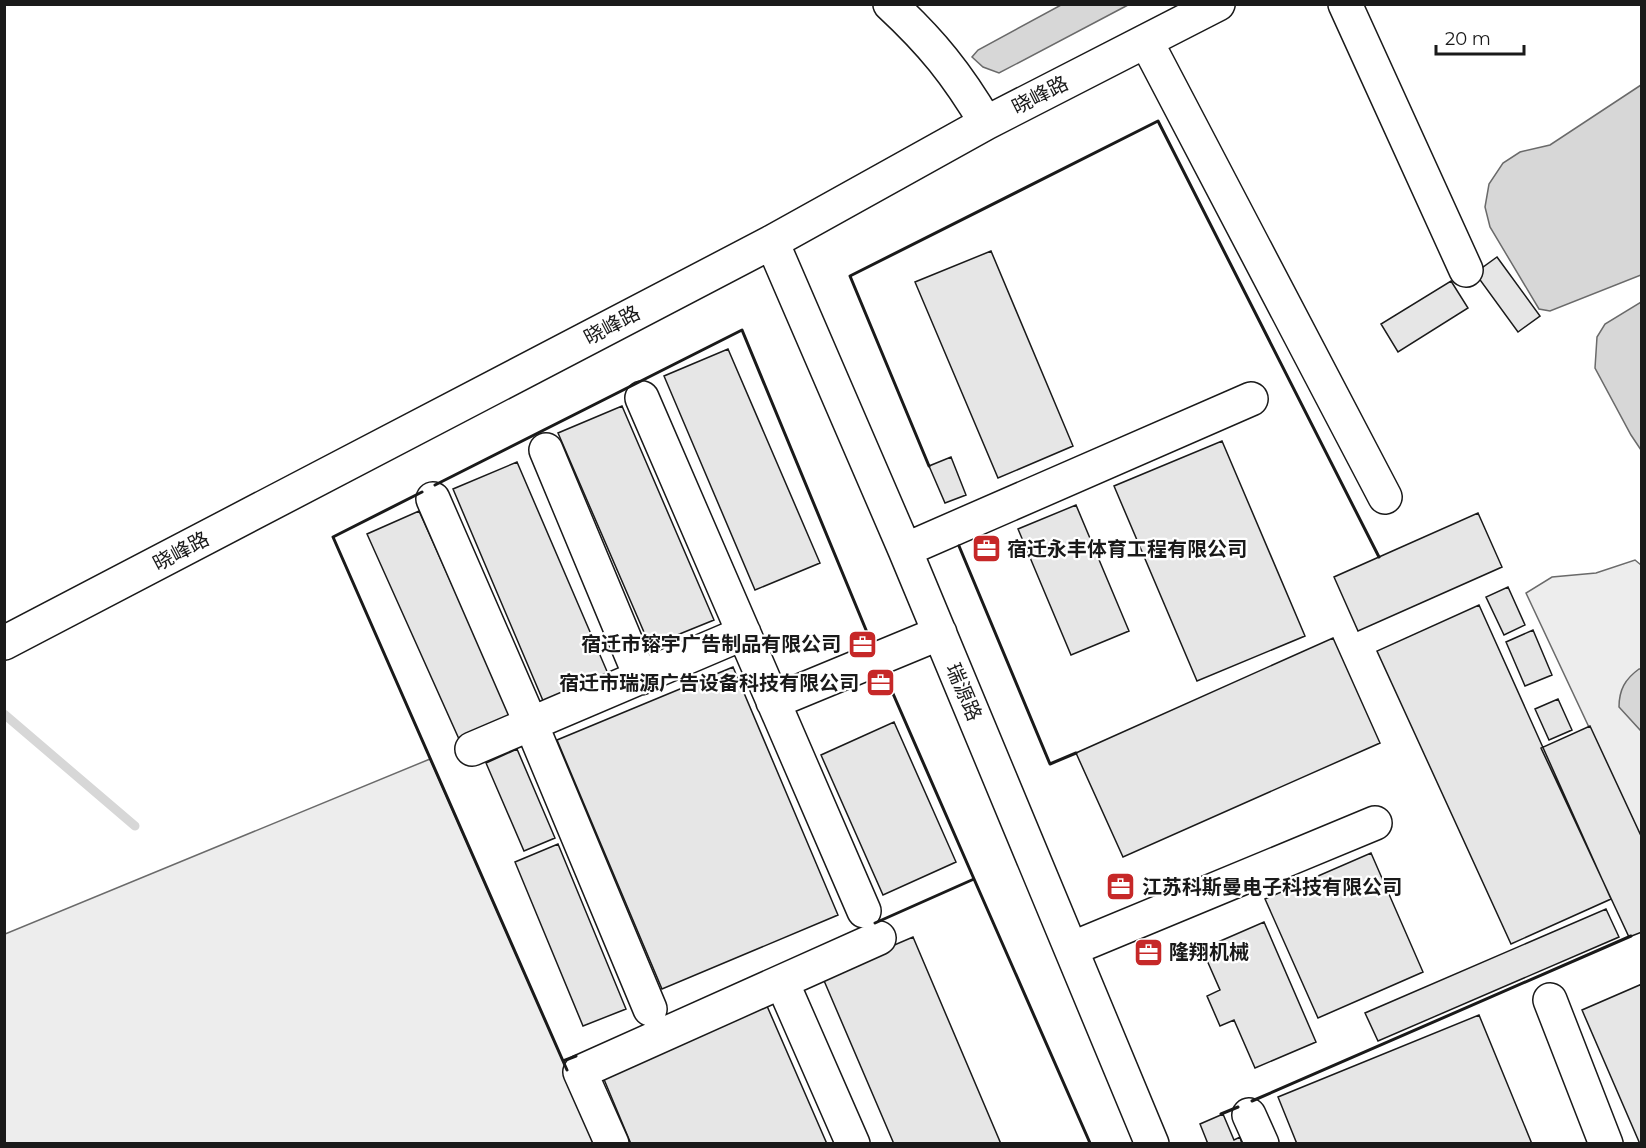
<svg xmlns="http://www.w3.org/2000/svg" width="1646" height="1148" viewBox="0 0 1646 1148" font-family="Montserrat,'Noto Sans SC',sans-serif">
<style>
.built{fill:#ededed;stroke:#6a6a6a;stroke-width:1.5}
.water{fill:#d7d7d7;stroke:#6a6a6a;stroke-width:1.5}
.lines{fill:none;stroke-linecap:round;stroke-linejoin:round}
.stream{stroke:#d7d7d7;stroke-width:9}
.building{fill:#e6e6e6;stroke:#1a1a1a;stroke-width:1.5}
.minor-casing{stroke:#1a1a1a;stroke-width:36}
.minor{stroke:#fff;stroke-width:33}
.wall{stroke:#1a1a1a;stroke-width:3}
.labels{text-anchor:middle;stroke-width:4.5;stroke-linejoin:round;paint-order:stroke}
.street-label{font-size:20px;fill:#1a1a1a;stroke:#fff}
.poi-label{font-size:20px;font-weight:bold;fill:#1a1a1a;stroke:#fff;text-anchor:start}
</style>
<rect width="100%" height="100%" fill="#fff"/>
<!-- built -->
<path class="built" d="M1635,560L1641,565V838L1526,593L1552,577L1596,573Z
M430,759L599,1143L5,1144V934Z"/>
<!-- water -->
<path class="water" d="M1061,5H1128L999,73L983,67L972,57L978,50Z
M1641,85V275L1550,311L1539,309L1490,227L1485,207L1489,184L1503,163L1520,152L1550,145Z
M1641,302V450L1631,435L1595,368L1597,337L1605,324Z
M1639,669H1642L1641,731L1619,707C1619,690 1625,679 1639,669Z"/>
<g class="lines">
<!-- stream -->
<path class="stream" d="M4,714L135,826"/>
</g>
<!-- building -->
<path class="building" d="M991,251L1073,446L998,478L915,282Z
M1497,257L1540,316L1518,332L1475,273Z
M1451,281L1468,308L1398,352L1381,324Z
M728,349L820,563L755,590L664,376Z
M622,406L714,620L650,646L558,433Z
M1222,441L1305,636L1197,681L1114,486Z
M951,457L966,495L945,503L929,466Z
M517,462L609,676L544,703L453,489Z
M1076,505L1129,631L1071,655L1018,529Z
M419,511L511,716L459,739L367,534Z
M1478,513L1502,567L1358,631L1334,577Z
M1508,587L1525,625L1504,635L1486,597Z
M1479,605L1611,899L1511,944L1377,651Z
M1533,630L1552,675L1525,686L1506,642Z
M1333,638L1380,743L1123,857L1076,753Z
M733,667L838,915L662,989L557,740Z
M1558,699L1572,730L1549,740L1535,709Z
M894,722L956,862L883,895L821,755Z
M1590,726L1642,838V932L1629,937L1541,748Z
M517,749L555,838L524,851L486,763Z
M558,844L626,1009L583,1026L515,862Z
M1371,853L1423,972L1318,1018L1265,899Z
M1606,909L1619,937L1378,1041L1365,1013Z
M1264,922L1316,1042L1255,1068L1234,1020L1220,1026L1207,996L1220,990L1202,949Z
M913,937L1001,1144H894L822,976Z
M1642,984V1144H1640L1582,1010Z
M767,1006L827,1144H631L603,1077Z
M1479,1015L1532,1144H1297L1278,1097Z
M1223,1114L1234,1140L1240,1137L1242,1144H1208L1200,1124Z"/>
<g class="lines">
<defs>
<path id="minor" d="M890,4C932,43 957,74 986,123
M1345,4L1466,270
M1146,41L1385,497
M772,242L905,550L1152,1144
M642,398L864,911
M546,450L641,678
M433,499L531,724L650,1009
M905,550L1251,399
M4,643L772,242L986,123L1218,4
M773,702L940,633
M472,749L744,633
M1071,949L1375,823
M782,982L853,1144
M1550,1000L1606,1144
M1249,1115L1262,1144
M612,1144L580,1072L879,938"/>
</defs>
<!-- minor casing -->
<use href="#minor" class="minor-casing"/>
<!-- minor -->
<use href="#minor" class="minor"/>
<!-- wall -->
<path class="wall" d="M929,466L850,276L1158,121L1379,557
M435,485L742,330L871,642
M422,492L333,537L563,1061
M959,546L1050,764L1076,753
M884,673L974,879
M875,923L974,879L1090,1143
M567,1070L563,1061L576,1056
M1252,1101L1631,936
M1221,1114L1238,1107"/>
</g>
<!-- icons -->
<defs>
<symbol id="office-square" viewBox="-11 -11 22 22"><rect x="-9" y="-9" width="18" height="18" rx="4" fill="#c62828" stroke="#fff"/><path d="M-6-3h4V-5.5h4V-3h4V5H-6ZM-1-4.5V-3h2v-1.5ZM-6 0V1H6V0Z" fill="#fff"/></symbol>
</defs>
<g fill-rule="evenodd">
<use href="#office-square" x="970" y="532" width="33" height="33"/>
<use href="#office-square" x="846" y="628" width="33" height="33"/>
<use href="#office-square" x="864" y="666" width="33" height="33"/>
<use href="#office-square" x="1104" y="870" width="33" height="33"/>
<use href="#office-square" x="1132" y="936" width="33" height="33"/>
</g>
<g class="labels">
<!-- street labels -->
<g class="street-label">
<text transform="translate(1040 95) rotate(-27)" y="7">晓峰路</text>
<text transform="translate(612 325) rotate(-28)" y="7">晓峰路</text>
<text transform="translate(181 551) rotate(-28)" y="7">晓峰路</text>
<text transform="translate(964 692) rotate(67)" y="7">瑞源路</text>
</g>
<!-- poi labels -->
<g class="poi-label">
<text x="1007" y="556">宿迁永丰体育工程有限公司</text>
<text x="841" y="651" text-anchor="end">宿迁市镕宇广告制品有限公司</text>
<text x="859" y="690" text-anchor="end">宿迁市瑞源广告设备科技有限公司</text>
<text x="1142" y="894">江苏科斯曼电子科技有限公司</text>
<text x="1169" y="959">隆翔机械</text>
</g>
</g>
<!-- border -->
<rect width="1646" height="1148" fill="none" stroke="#1a1a1a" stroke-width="12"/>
<!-- scale -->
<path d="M1436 45v9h88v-9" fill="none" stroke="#1a1a1a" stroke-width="3"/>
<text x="1445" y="45" font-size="18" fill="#1a1a1a" stroke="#ffffff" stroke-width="4.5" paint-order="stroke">20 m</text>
</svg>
